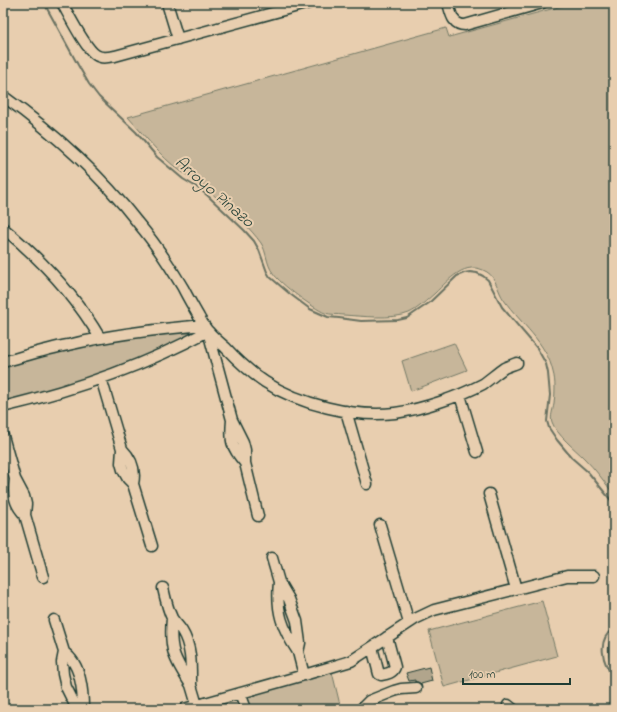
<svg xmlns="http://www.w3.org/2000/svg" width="617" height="712" viewBox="0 0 617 712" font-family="'Indie Flower',sans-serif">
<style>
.green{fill:#c7b69a;stroke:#737a67}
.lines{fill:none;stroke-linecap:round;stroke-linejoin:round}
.stream{stroke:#687161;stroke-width:2}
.building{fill:#b1a58c;stroke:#1f3d34}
.minor-casing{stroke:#1f3d34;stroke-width:13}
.minor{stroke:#e8ceaf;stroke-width:10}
.labels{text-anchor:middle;stroke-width:4;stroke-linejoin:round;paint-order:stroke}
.water-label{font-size:17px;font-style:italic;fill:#2b463c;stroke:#e8ceaf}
</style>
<rect width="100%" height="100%" fill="#e8ceaf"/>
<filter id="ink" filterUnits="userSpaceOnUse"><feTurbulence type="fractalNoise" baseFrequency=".025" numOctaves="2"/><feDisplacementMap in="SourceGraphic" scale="8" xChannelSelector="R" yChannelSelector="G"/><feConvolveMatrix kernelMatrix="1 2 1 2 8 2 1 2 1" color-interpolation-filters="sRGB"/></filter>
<g filter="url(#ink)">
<!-- green -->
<path class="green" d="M573,3H614V495C605,482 595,469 584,458C575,449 556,434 552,422C550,417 553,410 554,404C555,394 556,382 553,372C547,343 520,323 504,300C498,292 496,277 487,272C465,259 449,280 435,293C427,300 418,309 409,313C393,320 360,316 343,315C337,314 331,315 325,313C313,308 280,284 273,273C266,264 267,252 261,243C250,228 236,215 222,203C218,199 214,195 209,191C199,183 189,177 179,170C160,156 144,135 128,117L446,28L449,37Z
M166,333H198L171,346L103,374L3,403V367L40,356L92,343Z
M454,343L467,370L411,391L402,361Z
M542,601L557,656L444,687L429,631Z
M614,633V670C608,658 605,644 614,633Z
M332,672L341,709H250L247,695Z"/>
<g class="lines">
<!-- stream -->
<path class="stream" d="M44,3L78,65L89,84L99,97L136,132L157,157L183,179L198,188L208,196L244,230L254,241L259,250L267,272L270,277L290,294L310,309L328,317L339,318L361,321L398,320L407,318L429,303L457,276L464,273L470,272L477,273L483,276L488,280L502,307L537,348L546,364L548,373L550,395L547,421L549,428L557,440L572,458L588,472L614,504
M614,628C596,640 602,663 614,677"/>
</g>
<!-- building -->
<path class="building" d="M429,667L432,681L421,684L418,682H415V680L409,681L406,673Z"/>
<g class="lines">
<defs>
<path id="minor" d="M62,3C69,15 85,48 96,55C102,59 109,57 115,56L309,3
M167,3L178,39
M448,3C451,13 452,25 465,25L542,3
M3,96C53,132 100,174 138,223C155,243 170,266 183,288C188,298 194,308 199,317C202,322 204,327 208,331C213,337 219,342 225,347C237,360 250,372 265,382C299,404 354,418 395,413C423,409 458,397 483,384C490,379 497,373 504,368C508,366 512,365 517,363
M3,228C41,259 75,295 100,338
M3,362C25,356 46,349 68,345C113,334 158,329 204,325
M101,378L122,449L121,463L123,470L128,479L133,484C136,470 132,459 122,449
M460,395L477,452
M3,407C74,390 144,366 208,331L232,420
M346,411L367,484
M3,436L15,479L24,496L26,504L25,515C14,504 13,495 15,479
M245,463C231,447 230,441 232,420L243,442L245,450V463L258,516
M133,484L152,546
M489,494L516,589
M25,515L43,577
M380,525L409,623
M272,558L279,582L289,599L297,621L300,643L298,652C282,628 276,612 279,582
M163,588C165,597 168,610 172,618C175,623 179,626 182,631C192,647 191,667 191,685C174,659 169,650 172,618
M54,620L64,652L62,662L63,674L66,687L77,709
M372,647L379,674L381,675C387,674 393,673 395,667L387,637
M64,652C66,654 69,656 71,659C81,671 83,694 83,709
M298,652L304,675
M191,685L197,705
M240,693L246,709
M508,705L513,709
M184,709L304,675L351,661L415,619L434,610L567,576H594
M361,709L369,701L394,691L401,689L416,688"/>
</defs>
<!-- minor casing -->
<use href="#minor" class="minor-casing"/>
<!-- minor -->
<use href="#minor" class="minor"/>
</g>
</g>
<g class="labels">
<!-- water labels -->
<g class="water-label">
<text transform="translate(215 191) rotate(41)" y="6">Arroyo Pinazo</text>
</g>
</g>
<!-- margin -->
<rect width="617" height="712" fill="none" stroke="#e8ceaf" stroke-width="16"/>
<rect x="8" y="8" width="601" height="696" fill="none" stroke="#1f3d34" stroke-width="1.5" filter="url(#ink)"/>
<!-- scale -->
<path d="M463 678v6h107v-6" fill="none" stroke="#1f3d34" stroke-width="2"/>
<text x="469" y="678" font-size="12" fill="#1f3d34" stroke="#e8ceaf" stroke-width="3" paint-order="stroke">100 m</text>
</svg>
